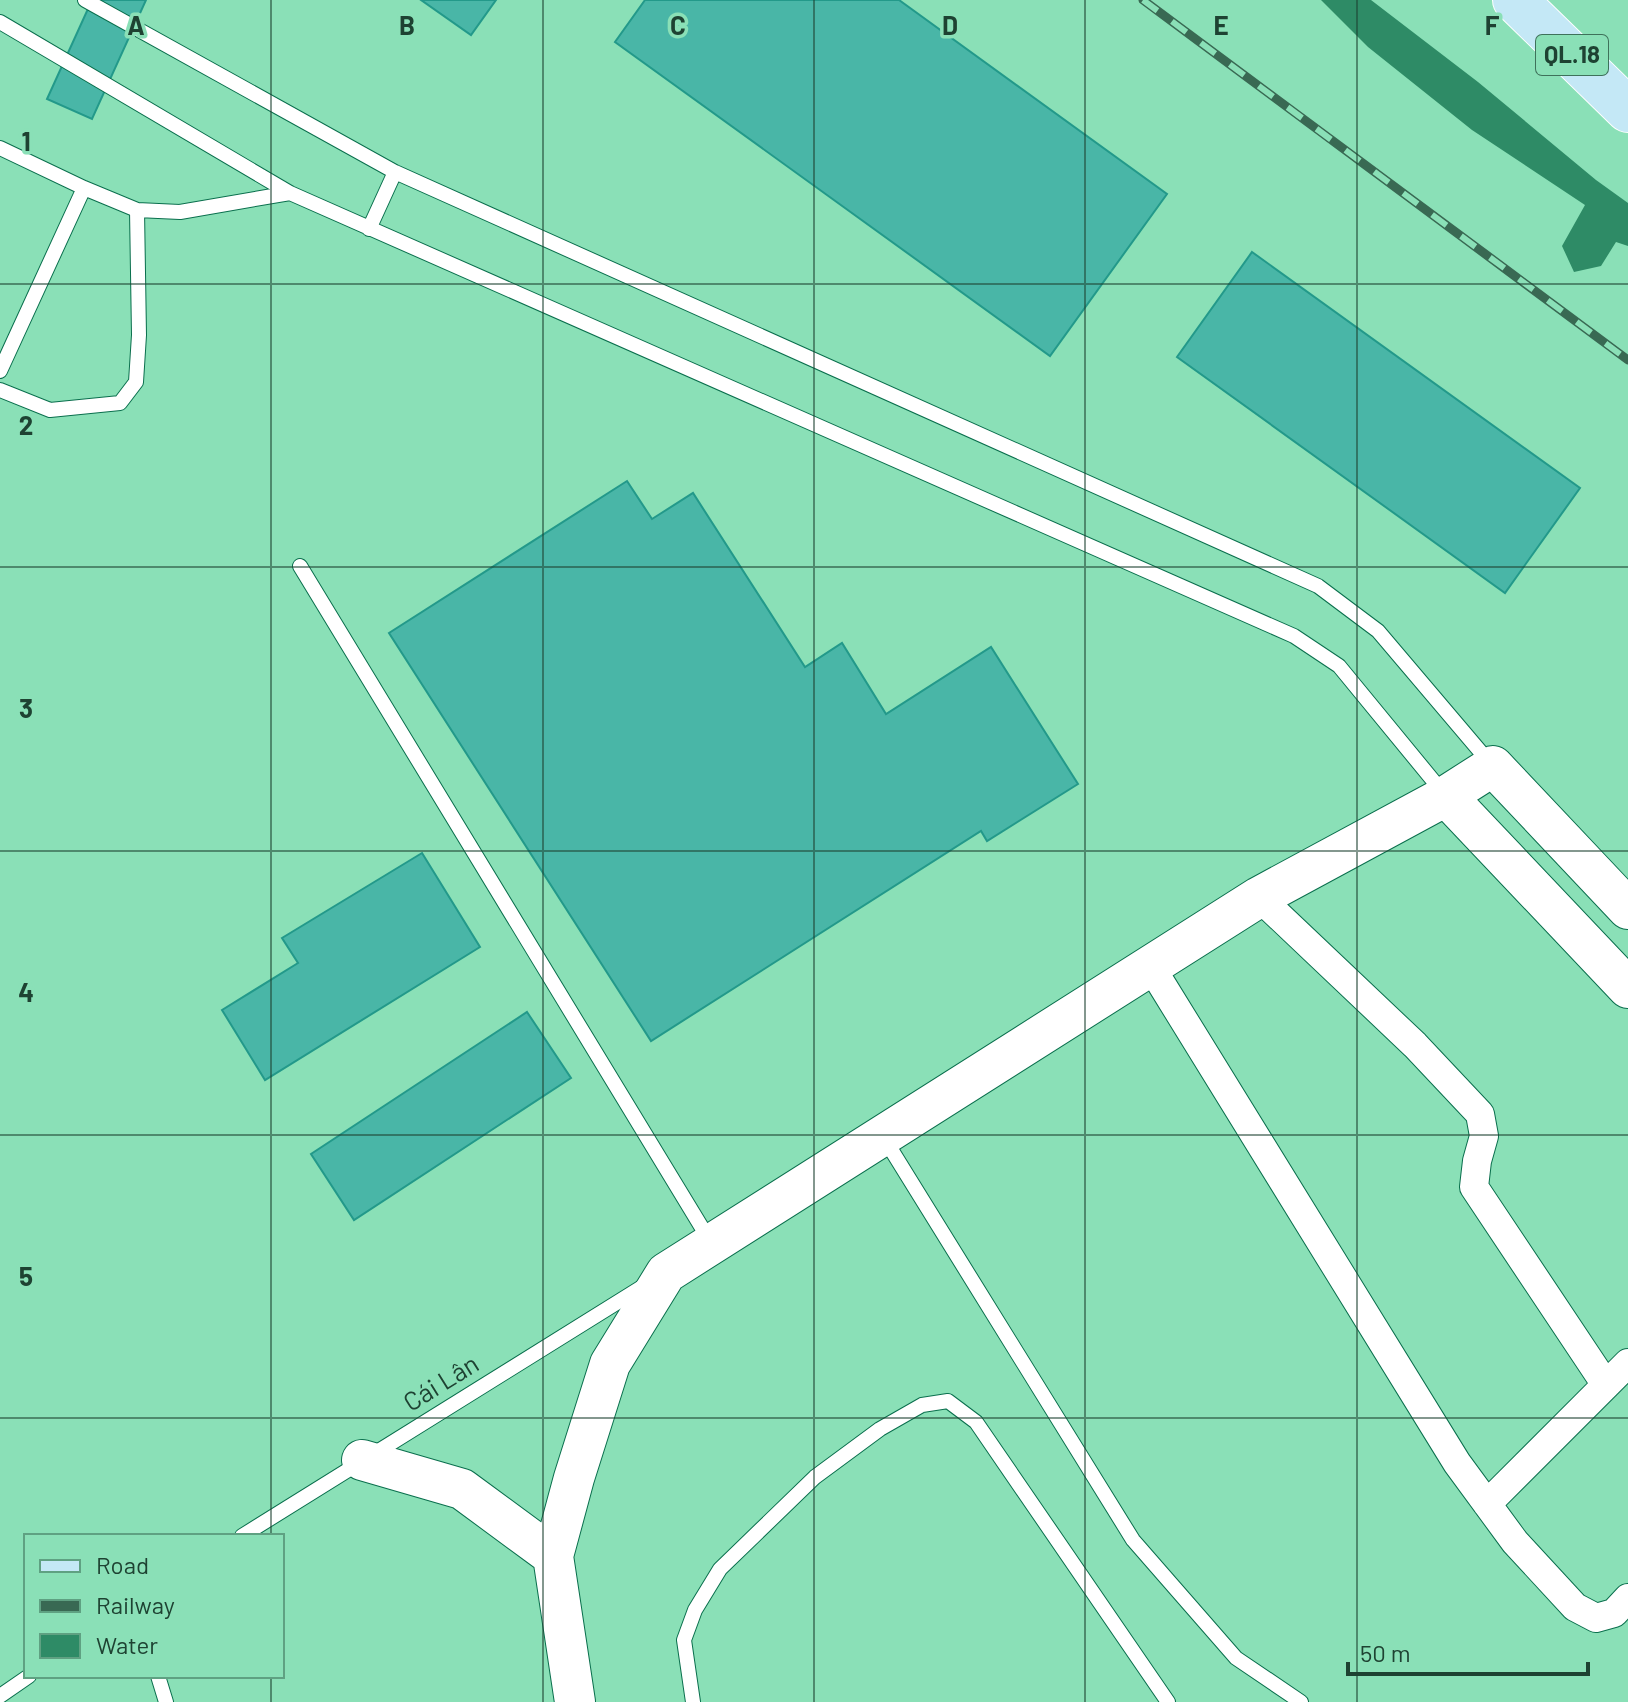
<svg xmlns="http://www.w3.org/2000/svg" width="1628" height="1702" viewBox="0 0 1628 1702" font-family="Barlow,sans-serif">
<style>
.water{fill:#2e8b66}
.building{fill:#49b6a7;stroke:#23998a;stroke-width:2}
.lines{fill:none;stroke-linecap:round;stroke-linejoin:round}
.lane-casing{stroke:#0a6f4d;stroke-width:16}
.street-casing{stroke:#0a6f4d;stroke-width:30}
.secondary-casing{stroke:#0a6f4d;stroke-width:42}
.primary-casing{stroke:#fff;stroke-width:46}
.lane{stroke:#fff;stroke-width:14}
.street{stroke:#fff;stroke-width:28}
.secondary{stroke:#fff;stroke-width:40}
.primary{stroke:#c4e8f6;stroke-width:44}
.rail-casing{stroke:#396953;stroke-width:9}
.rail{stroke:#8ae0b7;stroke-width:6;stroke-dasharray:18;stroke-linecap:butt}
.grid{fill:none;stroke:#1e4232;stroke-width:2;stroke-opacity:0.55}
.labels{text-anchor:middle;stroke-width:7;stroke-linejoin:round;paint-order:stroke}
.shield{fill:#8ae0b7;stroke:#3e715a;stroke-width:2}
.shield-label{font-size:24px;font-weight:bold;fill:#1e4232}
.street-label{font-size:26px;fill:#1e4232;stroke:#8ae0b7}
.grid-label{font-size:26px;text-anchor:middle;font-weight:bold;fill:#1e4232;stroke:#8ae0b7;stroke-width:7;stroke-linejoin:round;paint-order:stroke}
</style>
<rect width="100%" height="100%" fill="#8ae0b7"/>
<!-- water -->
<path class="water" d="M1321,0H1371L1478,82L1596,180L1628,203V246L1616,242L1601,266L1574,272L1562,246L1585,205L1472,130L1368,47Z"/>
<!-- building -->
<path class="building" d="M92,0H146L92,119L47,99Z
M421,0H496L471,35Z
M645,0H899L1167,194L1050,356L615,42Z
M1252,252L1580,488L1505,593L1177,357Z
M627,481L652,519L693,493L805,667L842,643L886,714L991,647L1078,784L987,841L981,831L651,1041L389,633Z
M422,853L480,947L265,1080L222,1010L298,963L282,938Z
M527,1012L571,1078L354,1220L311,1154Z"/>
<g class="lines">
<defs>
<path id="lane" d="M85,0L395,172L1318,586L1378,631L1490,763
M0,22L290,193L1294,636L1339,666L1445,795
M0,148L84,188L137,210L180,212L290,193
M369,229L395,172
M0,371L84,188
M0,390L50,410L120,403L136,382L139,335L137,210
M300,566L710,1241
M884,1138L1133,1540L1236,1658L1301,1702
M242,1536L642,1287
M158,1676L166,1702
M0,1696L29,1676
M693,1702L684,1640L695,1610L720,1569L815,1477L880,1429L922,1405L948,1401L976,1422L1168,1702"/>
<path id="street" d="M1259,897L1415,1045L1480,1114L1484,1136L1477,1161L1474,1187L1606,1385
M1151,967L1457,1463L1515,1542L1575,1607L1596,1618L1614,1613L1628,1598
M1487,1504L1628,1363"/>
<path id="secondary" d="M1446,796L1628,988
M362,1460L462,1489L553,1556
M575,1702L553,1556L574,1478L610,1364L666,1273L1259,897L1446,796L1493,766L1628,909"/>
<path id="primary" d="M1515,0L1628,110"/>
</defs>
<!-- lane casing -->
<use href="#lane" class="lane-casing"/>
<!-- street casing -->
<use href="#street" class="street-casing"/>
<!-- secondary casing -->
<use href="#secondary" class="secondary-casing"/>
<!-- primary casing -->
<use href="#primary" class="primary-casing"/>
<!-- lane -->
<use href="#lane" class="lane"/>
<!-- street -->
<use href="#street" class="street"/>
<!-- secondary -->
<use href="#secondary" class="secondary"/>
<!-- primary -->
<use href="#primary" class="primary"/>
<defs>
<path id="rail" d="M1143,0L1628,360"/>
</defs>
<!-- rail casing -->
<use href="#rail" class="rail-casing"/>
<!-- rail -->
<use href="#rail" class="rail"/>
</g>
<!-- grid -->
<path class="grid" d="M271,0V1536M543,0V1702M814,0V1702M1085,0V1702M1357,0V1702M0,284H1628M0,567H1628M0,851H1628M0,1135H1628M0,1418H1628M271,1676V1702"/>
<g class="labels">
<!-- shield labels -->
<rect class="shield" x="1536" y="35" width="72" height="40" rx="6"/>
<g class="shield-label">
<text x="1572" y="63">QL.18</text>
</g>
<!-- street labels -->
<g class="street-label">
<text transform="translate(441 1383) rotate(-32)" y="9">Cái Lân</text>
</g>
</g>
<g class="grid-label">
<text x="136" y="35">A</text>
<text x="407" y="35">B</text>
<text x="678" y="35">C</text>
<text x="950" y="35">D</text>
<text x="1221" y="35">E</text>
<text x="1492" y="35">F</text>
<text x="26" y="151">1</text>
<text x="26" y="435">2</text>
<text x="26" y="718">3</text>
<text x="26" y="1002">4</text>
<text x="26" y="1286">5</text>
</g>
<!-- legend -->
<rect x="24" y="1534" width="260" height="144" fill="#8ae0b7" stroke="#5fa182" stroke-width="2"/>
<rect x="40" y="1560" width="40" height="12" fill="#c4e8f6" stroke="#5fa182" stroke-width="2"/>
<text x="96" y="1574" font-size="24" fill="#1e4232">Road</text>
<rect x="40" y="1600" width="40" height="12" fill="#396953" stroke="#5fa182" stroke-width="2"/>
<text x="96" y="1614" font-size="24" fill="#1e4232">Railway</text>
<rect x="40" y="1634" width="40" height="24" fill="#2e8b66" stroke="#5fa182" stroke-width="2"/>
<text x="96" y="1654" font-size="24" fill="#1e4232">Water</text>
<!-- scale -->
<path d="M1348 1662v12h240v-12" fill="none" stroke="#1e4232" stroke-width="4"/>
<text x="1360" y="1662" font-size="24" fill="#1e4232" stroke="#8ae0b7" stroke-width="6" paint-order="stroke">50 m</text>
</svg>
